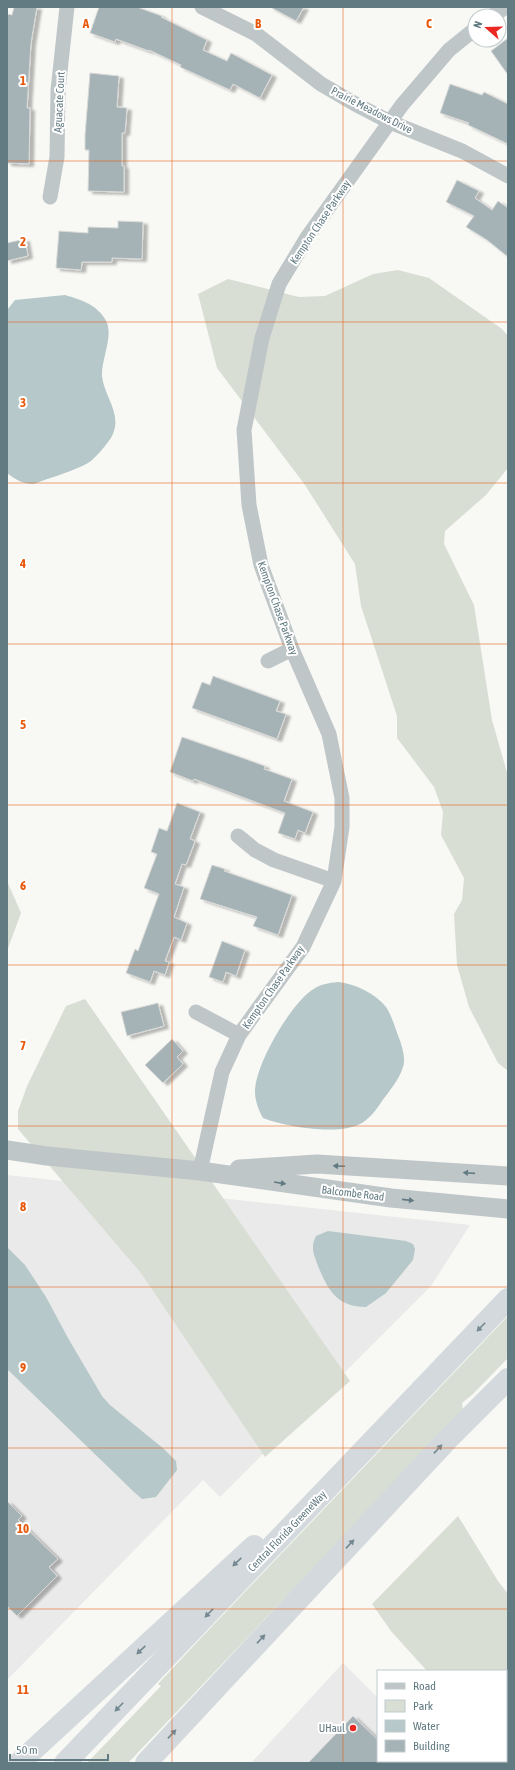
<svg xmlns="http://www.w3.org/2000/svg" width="515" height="1770" viewBox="0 0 515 1770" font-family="'Asap Condensed',sans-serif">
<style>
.built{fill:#e9eae9}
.green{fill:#d9ded4}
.water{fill:#b6c8c9}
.building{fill:#a5b3b6;stroke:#dadad8;filter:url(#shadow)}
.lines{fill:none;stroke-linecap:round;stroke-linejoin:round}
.minor{stroke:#bfc6c8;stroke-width:15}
.tertiary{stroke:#bfc6c8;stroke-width:19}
.motorway{stroke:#d3d9dc;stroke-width:22}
.oneway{fill:#627a82}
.oneway2{fill:#738890}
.grid{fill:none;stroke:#e8590c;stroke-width:1;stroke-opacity:0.55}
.poi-dot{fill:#ec2621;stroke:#fff;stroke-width:1.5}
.labels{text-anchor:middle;stroke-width:4;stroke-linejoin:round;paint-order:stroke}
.street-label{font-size:11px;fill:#627a82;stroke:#fff}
.poi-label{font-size:11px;fill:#627a82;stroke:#fff;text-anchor:end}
.grid-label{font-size:13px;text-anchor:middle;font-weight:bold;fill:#e8590c;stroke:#fff;stroke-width:4;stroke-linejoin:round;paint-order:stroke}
</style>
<defs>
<filter id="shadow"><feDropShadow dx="4.5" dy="2.5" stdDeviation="1" flood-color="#0004"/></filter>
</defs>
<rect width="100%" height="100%" fill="#f8f8f5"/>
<!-- built -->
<path class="built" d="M7,1175L470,1225L431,1286L220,1497L203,1480L7,1680Z
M343,1663L378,1698V1761H441L443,1763H251Z"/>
<!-- green -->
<path class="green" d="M398,270L429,278L502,329L508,336V468L486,495L445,531L444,544L474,605L492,720L508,776V1071L498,1063L469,1007L457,965L454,914L462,900L464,878L441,835L443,812L434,787L397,738V716L361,606L355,564L305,485L217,368L198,294L228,279L299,297L325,296L373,274Z
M7,881L21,913L7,951Z
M85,999L350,1381L265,1457L141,1273L18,1129V1111L27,1086L66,1006Z
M508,1316V1358L473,1394L462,1403L463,1411L128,1763H87L161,1686L158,1684L199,1640Z
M458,1516L498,1581L508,1594V1763H503L501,1761H506V1671H427L391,1631L372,1604Z"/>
<!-- water -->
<path class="water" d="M65,295C81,300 96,304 105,319C115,334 101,359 102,376C104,397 123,414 112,436C109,442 94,460 88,463C72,472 51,477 34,484C23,484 16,480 7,473V310L15,300Z
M338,982C355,984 375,993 386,1007C392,1016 395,1028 399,1038C402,1046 406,1059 403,1067C399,1080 390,1090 382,1101C377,1109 370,1118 362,1123C341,1136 286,1127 263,1118C259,1111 255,1101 255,1092C255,1065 290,1005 312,990C321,984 328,983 338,982Z
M328,1231L406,1241L413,1244L415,1249L413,1260L386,1293L366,1307C337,1307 328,1290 318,1266C314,1254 310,1248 316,1236Z
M7,1247L25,1265L46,1297L68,1338L102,1396L110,1405L164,1449L176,1461L177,1470L156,1497L142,1499L134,1492L7,1369Z"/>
<!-- building -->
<path class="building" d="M14,7H37L31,43L27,108H30L29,164L7,163V14L12,15Z
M99,7H137L162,16L161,17L207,40L203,50L227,61L231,53L272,75L260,98L233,84L230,90L180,67L181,65L149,50V51L116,39L115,42L90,33Z
M270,7H304L296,21Z
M508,38V75L491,51Z
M90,73L119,76L117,107L127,108L125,133H122V166H124V192L88,191L89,150H85V135Z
M450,84L482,95L484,92L508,104V144L468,125L469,123L440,113Z
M457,180L479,191L475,198L492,210L498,201L508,208V257L487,240L466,227L474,216L446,202Z
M118,221L143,222L142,259L112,258V262H82L81,270L56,268L59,231L88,233V227L118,228Z
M25,239L28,256L7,261V243Z
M213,676L280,701L276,711L286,714L277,739L192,708L202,682L210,685Z
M182,737L237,756L265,766L264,769L292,779L284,801L313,812L305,833L298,830L295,839L278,833L285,813L194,779L193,781L170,772Z
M177,803L200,812L190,839L195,841L186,865L182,864L175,884L184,887L174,917L187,923L181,940L174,937L165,961L169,962L165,975L154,971L150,982L126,973L135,949L138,951L159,894L144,888L157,854L151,852L159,828L167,831Z
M212,865L225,869L224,871L292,895L278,935L253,926L257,917L200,899Z
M222,941L245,950L236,976L226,972L223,982L209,977Z
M158,1003L164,1026L127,1036L121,1012Z
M172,1039L183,1051L177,1057L183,1064L163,1083L145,1065Z
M7,1501L22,1516L18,1520L58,1559L49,1567L57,1576L17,1616L7,1606Z
M353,1716L378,1740V1763H308Z"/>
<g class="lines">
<!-- minor -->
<path class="minor" d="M202,7L256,34L321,84L357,105L390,122L462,151L508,176
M492,16L506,7
M50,197L57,157L58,90L67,7
M268,661L292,649
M238,836L255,850L274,860L334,881
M196,1012L239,1035
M200,1171L222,1072L239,1035L303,947L334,881L342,827V798L329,734L292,649L261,565L249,505L244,430L262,338L279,284L308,236L402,105L449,50L475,29"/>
<!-- tertiary -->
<path class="tertiary" d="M7,1150L47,1156L200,1171L391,1198L508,1209
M239,1169L317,1164L508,1176"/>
<!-- motorway -->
<path class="motorway" d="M19,1763L254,1546
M65,1763L508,1299
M146,1763L448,1439L508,1379"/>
</g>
<!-- one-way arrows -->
<defs><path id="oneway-solid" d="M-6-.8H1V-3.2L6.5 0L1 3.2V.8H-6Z"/></defs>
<g class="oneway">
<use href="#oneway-solid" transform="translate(339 1166) rotate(-177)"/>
<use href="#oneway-solid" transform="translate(469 1173) rotate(-176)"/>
<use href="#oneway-solid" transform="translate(280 1183) rotate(9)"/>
<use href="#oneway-solid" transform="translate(408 1200) rotate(6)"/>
</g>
<g class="oneway2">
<use href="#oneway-solid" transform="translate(481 1327) rotate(134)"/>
<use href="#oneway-solid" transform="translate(438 1449) rotate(-47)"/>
<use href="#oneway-solid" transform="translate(350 1544) rotate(-47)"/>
<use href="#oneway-solid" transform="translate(237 1562) rotate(137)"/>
<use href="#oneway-solid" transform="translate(209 1613) rotate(134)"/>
<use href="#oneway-solid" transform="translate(261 1639) rotate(-47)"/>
<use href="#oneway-solid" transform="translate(141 1650) rotate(137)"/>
<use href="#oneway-solid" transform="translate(119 1707) rotate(134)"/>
<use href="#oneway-solid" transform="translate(172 1734) rotate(-47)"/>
</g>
<!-- grid -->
<path class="grid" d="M172,7V1763M343,7V1763M7,161H508M7,322H508M7,483H508M7,644H508M7,805H508M7,965H508M7,1126H508M7,1287H508M7,1448H508M7,1609H508"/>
<!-- markers -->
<circle class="poi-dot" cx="353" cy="1728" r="4"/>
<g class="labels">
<!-- street labels -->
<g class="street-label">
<text transform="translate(59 102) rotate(-87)" y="4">Aguacate Court</text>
<text transform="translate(372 110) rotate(27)" y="4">Prairie Meadows Drive</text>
<text transform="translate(320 222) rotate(-56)" y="4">Kempton Chase Parkway</text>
<text transform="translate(278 608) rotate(70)" y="4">Kempton Chase Parkway</text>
<text transform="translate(273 987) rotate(-55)" y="4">Kempton Chase Parkway</text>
<text transform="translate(353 1193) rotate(7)" y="4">Balcombe Road</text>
<text transform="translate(287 1531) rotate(-46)" y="4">Central Florida GreeneWay</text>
</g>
<!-- poi labels -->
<g class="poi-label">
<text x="345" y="1732">UHaul</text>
</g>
</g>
<g class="grid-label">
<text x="86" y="28">A</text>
<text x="258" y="28">B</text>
<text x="429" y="28">C</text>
<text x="23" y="85">1</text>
<text x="23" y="246">2</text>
<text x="23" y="407">3</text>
<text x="23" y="568">4</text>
<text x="23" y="729">5</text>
<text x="23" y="890">6</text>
<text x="23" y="1050">7</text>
<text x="23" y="1211">8</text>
<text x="23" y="1372">9</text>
<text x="23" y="1533">10</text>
<text x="23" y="1694">11</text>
</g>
<!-- border -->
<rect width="515" height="1770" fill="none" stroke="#627a82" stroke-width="16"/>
<!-- legend -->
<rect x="377" y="1670" width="130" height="92" fill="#ffffff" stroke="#c0cacd"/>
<rect x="385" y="1683" width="20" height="6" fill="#bfc6c8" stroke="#c0cacd"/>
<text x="413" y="1690" font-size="12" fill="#627a82">Road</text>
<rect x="385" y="1700" width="20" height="12" fill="#d9ded4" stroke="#c0cacd"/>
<text x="413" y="1710" font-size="12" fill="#627a82">Park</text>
<rect x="385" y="1720" width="20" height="12" fill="#b6c8c9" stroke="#c0cacd"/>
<text x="413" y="1730" font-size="12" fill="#627a82">Water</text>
<rect x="385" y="1740" width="20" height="12" fill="#a5b3b6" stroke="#c0cacd"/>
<text x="413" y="1750" font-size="12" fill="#627a82">Building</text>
<!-- north arrow -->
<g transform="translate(487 28) rotate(290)"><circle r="19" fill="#ffffff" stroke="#c0cacd"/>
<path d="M0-3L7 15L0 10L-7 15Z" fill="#ec2621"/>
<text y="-6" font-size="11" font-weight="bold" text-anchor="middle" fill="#627a82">N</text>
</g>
<!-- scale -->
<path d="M10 1754v6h98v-6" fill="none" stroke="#627a82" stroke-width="2"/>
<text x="16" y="1754" font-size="12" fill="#627a82" stroke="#ffffff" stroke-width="3" paint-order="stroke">50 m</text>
</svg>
